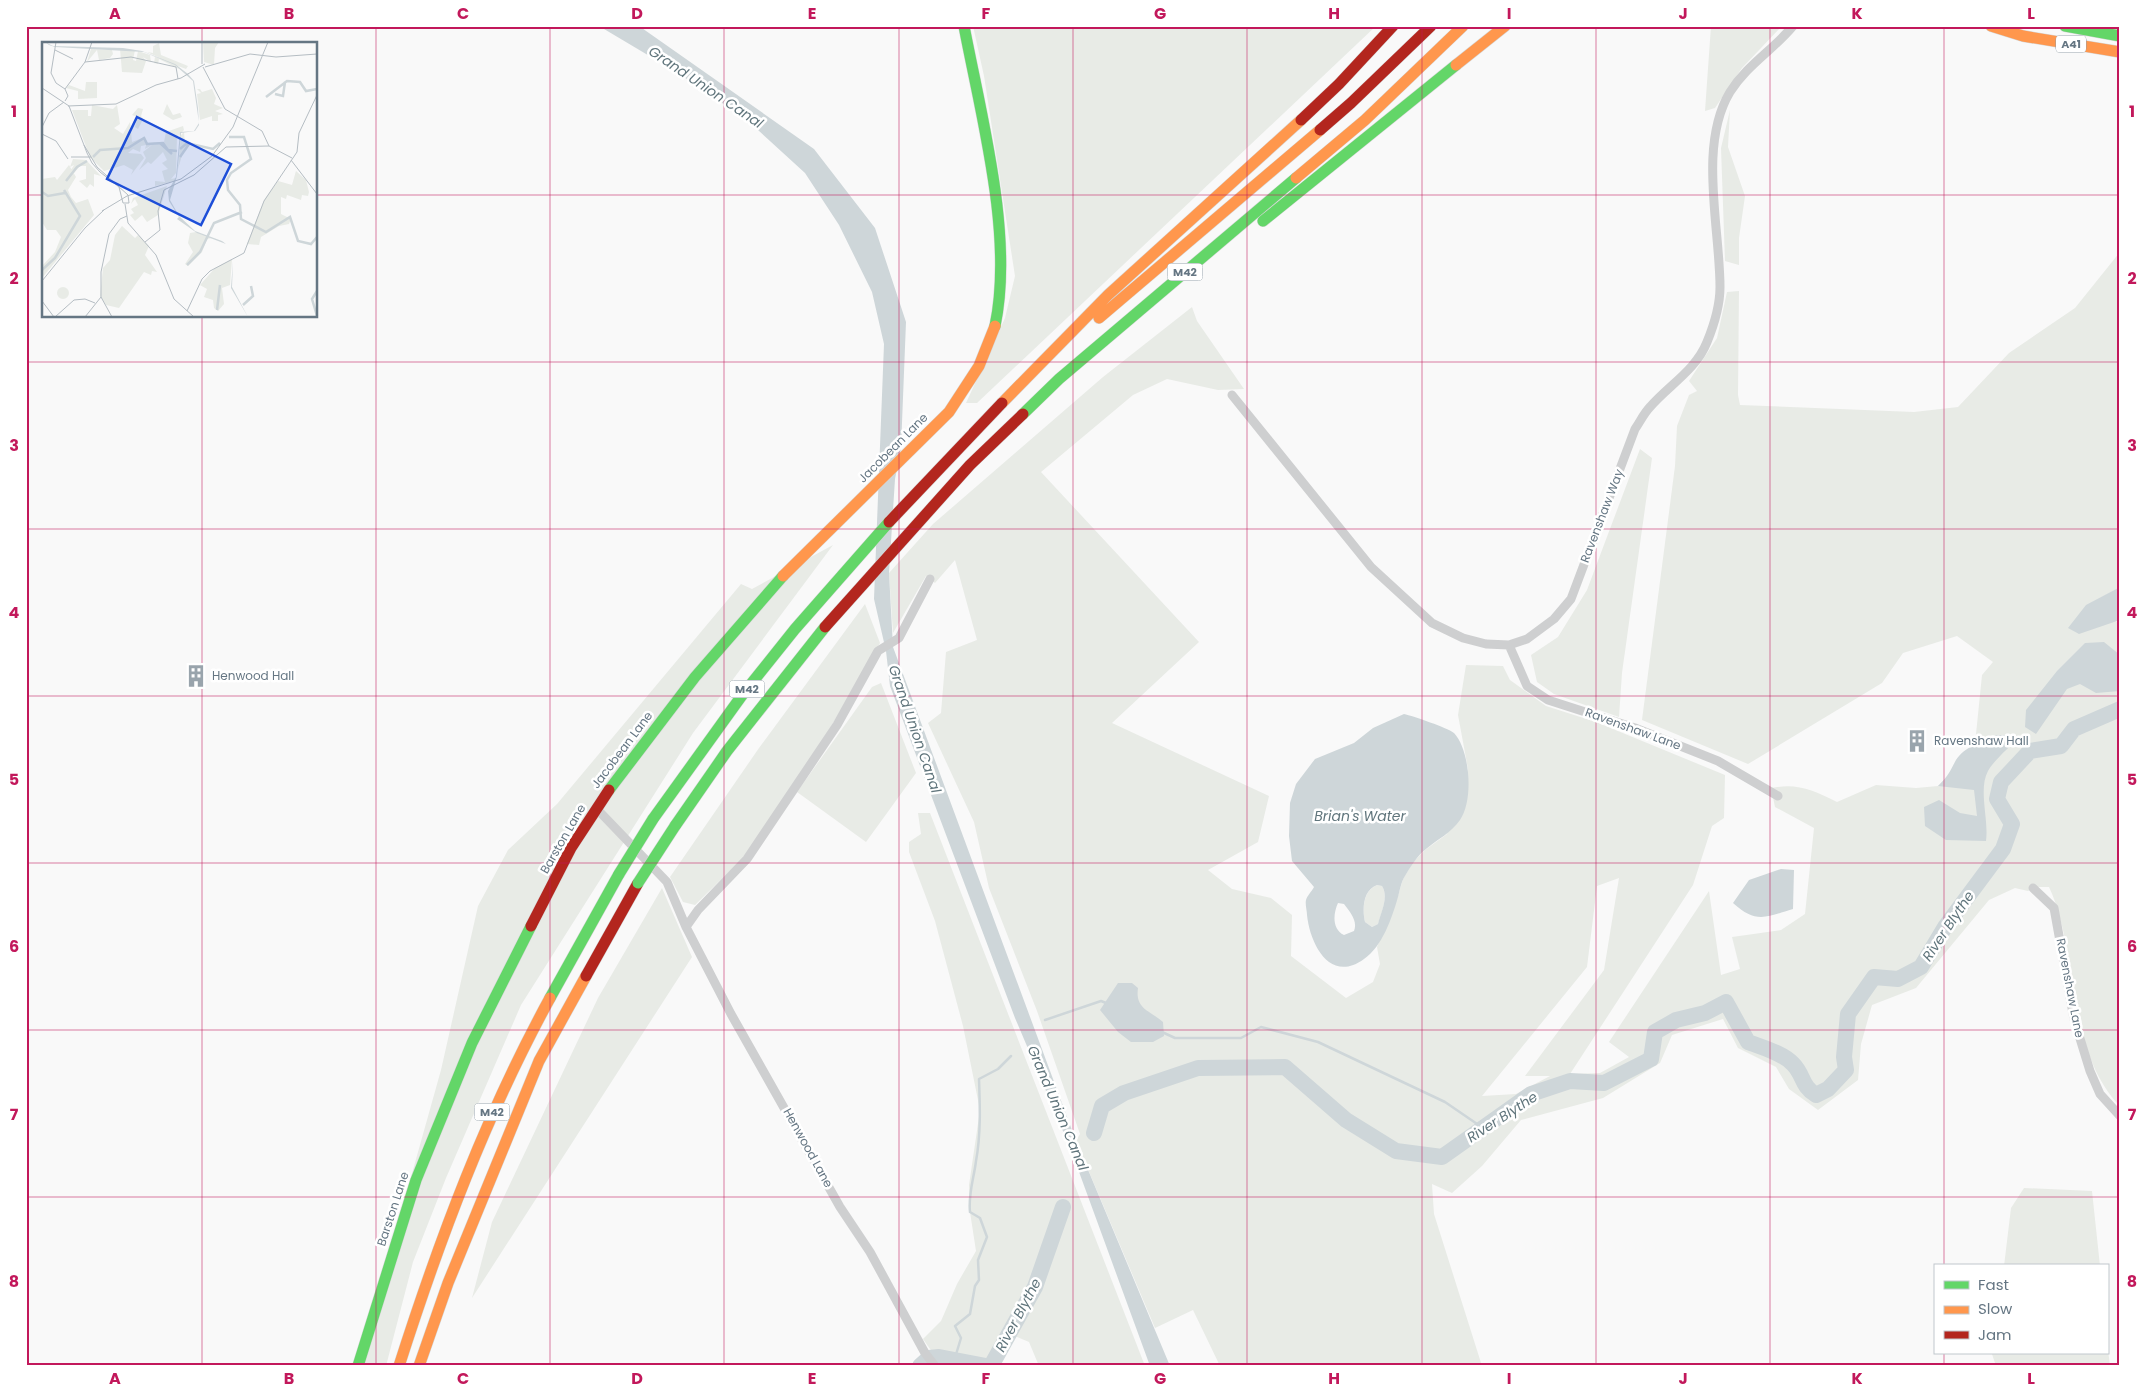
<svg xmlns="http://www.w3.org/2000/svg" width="2146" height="1392" viewBox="0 0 2146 1392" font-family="Poppins,sans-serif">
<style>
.green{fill:#e8ebe6;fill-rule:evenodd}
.water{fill:#ced6d9;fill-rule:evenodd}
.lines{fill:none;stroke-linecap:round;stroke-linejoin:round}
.stream{stroke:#ced6d9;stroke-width:2.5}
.river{stroke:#ced6d9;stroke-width:16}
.fast-casing{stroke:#d5d6d7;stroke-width:12}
.slow-casing{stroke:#d5d6d7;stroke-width:12}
.jam-casing{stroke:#d5d6d7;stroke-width:12}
.street{stroke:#cecfd0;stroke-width:9}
.fast{stroke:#63d668;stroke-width:11}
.slow{stroke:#ff974d;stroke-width:11}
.jam{stroke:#b3261e;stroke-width:11}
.fast-bridge-casing{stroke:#d5d6d6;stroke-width:12;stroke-linecap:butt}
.fast-bridge{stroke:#63d668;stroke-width:11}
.grid{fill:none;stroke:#c2185b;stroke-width:1;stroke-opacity:0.55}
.labels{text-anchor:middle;stroke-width:5;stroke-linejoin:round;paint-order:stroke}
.shield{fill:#fff;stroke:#939fa8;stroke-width:1}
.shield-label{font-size:11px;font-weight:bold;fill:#657683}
.street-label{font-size:12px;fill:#657683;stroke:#fff}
.poi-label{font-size:12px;fill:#657683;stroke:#fff;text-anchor:start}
.water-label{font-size:14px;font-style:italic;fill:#60757c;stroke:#fff}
.inset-river{fill:none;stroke:#ced6d9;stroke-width:2.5}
.inset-road{fill:none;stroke:#b5bdc3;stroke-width:1}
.view{fill:#1d4ed8;fill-opacity:0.15;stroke:#1d4ed8;stroke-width:2.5}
.inset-edge{fill:none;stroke:#657683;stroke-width:2.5}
.neatline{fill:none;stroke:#c2185b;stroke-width:2}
.grid-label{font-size:16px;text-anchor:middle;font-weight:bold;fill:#c2185b}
</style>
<rect width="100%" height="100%" fill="#f9f9f9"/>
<!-- green -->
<path class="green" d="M973,26H1376L977,403H966L1005,318L1015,276L984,76Z
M1711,26H1782L1742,68L1715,108L1705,111Z
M1730,110L1728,147L1745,196L1739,238V265L1725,261L1721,148Z
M2120,252V587L2086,606L2117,622L2120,618V1106C2066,1051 2080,954 2049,887H2037L2028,891L2015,888L1989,900L1916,988L1872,1005L1861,1044L1858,1080L1818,1110L1789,1089L1776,1067L1738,1048L1723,1019L1672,1035L1660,1063L1603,1098L1521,1120L1482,1166L1452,1193L1432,1184L1434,1214L1482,1366H1220L1193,1310L1155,1328L1076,1141L1080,1134L1037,1011L989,888L974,822L928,723L941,713L946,652L977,640L955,560L935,583L926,576L893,633L889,573L933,524L1103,377L1192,307L1197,321L1244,389L1218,390L1167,379L1133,395L1041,472L1199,642L1112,723L1269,796L1258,842L1208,870L1232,889L1271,898L1292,915L1291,956L1346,998L1373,982L1380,964L1377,947L1397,899L1403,879L1413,862L1425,850L1447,834L1468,769L1458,715L1466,665L1503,666L1510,680L1546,706L1596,722L1725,775L1724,818L1712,826L1693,885L1570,1074L1600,1073L1629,1057L1609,1042L1709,891L1721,975L1740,969L1732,937L1781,930L1805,914L1814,828L1775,807L1771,788C1798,783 1812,790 1837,802L1876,785L1916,788L1938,786L1951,773L1957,759L1975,744L1982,675L1993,662L1957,636L1903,653L1882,683L1748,764L1642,720L1675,466L1677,426L1689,395L1697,391L1689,381L1717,338L1727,292L1739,291L1738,395L1740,405L1914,412L1958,407L2009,353L2075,308ZM1619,878L1604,970L1525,1076H1550L1516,1094L1482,1096L1587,967L1597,886Z
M1640,449L1652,458L1622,673L1619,717L1554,694L1537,682L1531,655L1558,637L1587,590Z
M833,545L693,733L521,1005L446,1178L413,1262L386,1366H358L441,1070L478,906L508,850L557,804L741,584L752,589Z
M865,604L880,643L829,730L744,857L695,905L683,902L670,877L759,748Z
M881,683L916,773L866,842L797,792L872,687Z
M918,813H930L1145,1366H1039L1029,1342L1015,1336L1005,1356L994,1366H942L923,1339L941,1321L957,1284L976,1251L970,1212L969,1185L980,1110L963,1026L935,921L909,852V842L921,834Z
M1377,885L1382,886C1389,897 1381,913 1378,924L1372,927L1365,922C1362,909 1363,891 1377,885Z
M662,888L692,957L472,1298L492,1222L598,998Z
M2024,1188L2092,1191L2100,1266H2004L2011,1208Z
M2107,1341L2110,1366H1996L1992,1354L2107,1353Z"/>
<!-- water -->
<path class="water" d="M599,26H639L814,149L875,228L906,322L901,448L895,479L889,573L893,647L1076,1141L1170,1366H1150L1071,1150L1015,1018L890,686L886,651L874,599L884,344L872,292L839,225L805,173L747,120L678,73Z
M2120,587V618L2117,621L2079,634L2068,628L2086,605Z
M2104,642L2120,655V691L2096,693L2080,684L2067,689L2036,734L2025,727L2026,710L2057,671L2085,643Z
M1404,714C1413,716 1448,728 1454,733C1470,750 1474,800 1460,820C1451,833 1438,839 1426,849C1417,856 1411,866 1405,876C1401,882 1400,890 1398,897C1392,918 1382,947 1364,959C1330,984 1310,944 1307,915C1307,911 1305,904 1306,900C1307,896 1312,891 1314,887L1292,861L1289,836L1290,803L1296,784L1315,759L1354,743L1373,728ZM1377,885L1382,886C1389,897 1381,912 1378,924L1372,927L1365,922C1362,909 1363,890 1377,885ZM1338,903L1344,904C1350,912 1358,921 1354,931L1344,935C1332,929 1333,914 1338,903Z
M1997,735L2020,736C2012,745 1993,761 1988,771C1978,789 1989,820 1986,841L1946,840L1925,826L1924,807L1939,800L1960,813L1977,816L1974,790L1938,786C1949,775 1949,773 1956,760C1964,747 1984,740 1997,735Z
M1781,869L1794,870L1793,909C1766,917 1756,924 1733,903L1749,880Z
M1118,983H1132L1138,988C1135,1009 1149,1010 1163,1022L1164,1036L1153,1042H1131L1118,1032L1100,1010Z"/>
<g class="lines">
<!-- stream -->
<path class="stream" d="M1045,1020L1101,1001L1106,1003
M1162,1032L1175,1038H1241L1261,1027L1318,1042L1445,1102L1483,1128
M954,1361L961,1338L955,1326L970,1314L975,1286L979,1280L978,1260L987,1237L980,1218L970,1212C968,1194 974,1178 976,1161C981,1134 980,1106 979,1079L998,1069L1011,1056"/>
<!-- river -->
<path class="river" d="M1094,1133L1102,1106L1124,1093L1198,1068L1285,1067L1346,1120L1396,1151L1442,1157L1531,1094L1570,1081L1604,1083L1651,1059L1655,1032L1676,1020L1705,1013L1726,1002L1748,1042C1761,1047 1783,1053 1793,1064C1804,1075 1801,1086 1816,1095L1828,1089L1846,1070L1844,1057L1848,1014L1874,977L1898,979L1921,967L1945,927L2003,849L2012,824L1997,799L2001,782L2030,751L2061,746L2074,729L2120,709
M920,1366L929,1358L939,1357L986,1366
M991,1366L1035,1287L1063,1207"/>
<defs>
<path id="fast" d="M964,26C981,116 1014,236 995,326
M2065,26L2120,36
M1263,221L1456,65
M1023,414L1059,379L1296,178
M609,790L695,677L783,576
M653,819L743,694L795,629L889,522
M675,826L727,751L825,627
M550,998L619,874
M358,1366L416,1180L472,1043L531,926"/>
<path id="slow" d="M1991,26L2023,36L2120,52
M1456,65L1505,26
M1296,178L1365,120L1463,26
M1099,318L1320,130
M1002,403L1108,295L1301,120
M783,576L949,412L979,366L995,326
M399,1366C440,1238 486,1115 550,998
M419,1366L448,1283L539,1061L586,976"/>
<path id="jam" d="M1301,120L1339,84L1393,26
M1320,130L1351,103L1431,26
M889,522L1002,403
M825,627L970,465L1023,414
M531,926L571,848L609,790
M586,976L638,883"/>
</defs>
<!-- fast casing -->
<use href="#fast" class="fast-casing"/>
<!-- slow casing -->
<use href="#slow" class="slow-casing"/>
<!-- jam casing -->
<use href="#jam" class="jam-casing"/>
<!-- street -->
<path class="street" d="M1232,395L1371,567L1432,623L1463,638L1486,644L1509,645L1527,639L1554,619L1571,599L1635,429C1640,422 1644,413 1650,407C1669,385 1696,370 1707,342C1714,325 1720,306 1720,287C1720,228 1698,145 1730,92C1747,65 1773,50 1793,26
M1509,645L1527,686L1548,700L1635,728L1718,761L1778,796
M596,808L667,882L686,927L731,1014L840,1207L870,1252L925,1353L935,1366
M2033,888L2054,908L2074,1019L2090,1071L2100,1094L2120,1116
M686,927L698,910L747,859L837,725L878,651L899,638L930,579"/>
<!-- fast -->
<use href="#fast" class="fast"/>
<!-- slow -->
<use href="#slow" class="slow"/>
<!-- jam -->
<use href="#jam" class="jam"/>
<defs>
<path id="fast-bridge" d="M619,874L653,819
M638,883L675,826"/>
</defs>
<!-- fast-bridge casing -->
<use href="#fast-bridge" class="fast-bridge-casing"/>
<!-- fast-bridge -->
<use href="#fast-bridge" class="fast-bridge"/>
</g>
<!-- grid -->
<path class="grid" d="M202,26V44M376,26V1366M550,26V1366M724,26V1366M899,26V1366M1073,26V1366M1247,26V1366M1422,26V1366M1596,26V1366M1770,26V1366M1944,26V1266M26,195H44M316,195H2120M202,316V1366M26,362H2120M26,529H2120M26,696H2120M26,863H2120M26,1030H2120M26,1197H2120M1944,1353V1366"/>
<!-- icons -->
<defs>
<symbol id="building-bare" viewBox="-9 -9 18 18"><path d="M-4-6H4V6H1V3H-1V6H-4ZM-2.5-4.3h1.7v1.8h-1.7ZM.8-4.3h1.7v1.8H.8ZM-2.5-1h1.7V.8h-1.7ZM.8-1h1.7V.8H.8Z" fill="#99a4ac" stroke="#fff" stroke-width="2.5" paint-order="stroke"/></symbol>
</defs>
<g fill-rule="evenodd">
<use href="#building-bare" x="180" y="660" width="32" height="32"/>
<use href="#building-bare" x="1901" y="725" width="32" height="32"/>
</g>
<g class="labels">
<!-- shield labels -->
<g class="shield">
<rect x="2056" y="35.5" width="30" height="17" rx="4"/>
<rect x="1167.5" y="263.5" width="35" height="17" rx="4"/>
<rect x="729.5" y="680.5" width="35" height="17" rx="4"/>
<rect x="474.5" y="1103.5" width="35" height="17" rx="4"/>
</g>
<g class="shield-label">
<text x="2071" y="48">A41</text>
<text x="1185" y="276">M42</text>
<text x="747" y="693">M42</text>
<text x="492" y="1116">M42</text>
</g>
<!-- street labels -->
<g class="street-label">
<text transform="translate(893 448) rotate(-45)" y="4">Jacobean Lane</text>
<text transform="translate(1602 516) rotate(-69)" y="4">Ravenshaw Way</text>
<text transform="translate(1633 729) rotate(20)" y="4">Ravenshaw Lane</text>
<text transform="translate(622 750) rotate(-53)" y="4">Jacobean Lane</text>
<text transform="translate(563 839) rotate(-60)" y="4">Barston Lane</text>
<text transform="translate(2070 988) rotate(79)" y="4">Ravenshaw Lane</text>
<text transform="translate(808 1148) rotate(61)" y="4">Henwood Lane</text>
<text transform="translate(393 1209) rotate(-72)" y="4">Barston Lane</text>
</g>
<!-- poi labels -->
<g class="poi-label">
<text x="212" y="680">Henwood Hall</text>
<text x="1934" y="745">Ravenshaw Hall</text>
</g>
<!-- water labels -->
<g class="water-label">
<text transform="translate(706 87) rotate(34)" y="5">Grand Union Canal</text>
<text transform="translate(915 729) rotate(71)" y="5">Grand Union Canal</text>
<text x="1360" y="821">Brian's Water</text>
<text transform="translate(1948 926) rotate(-56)" y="5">River Blythe</text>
<text transform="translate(1058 1108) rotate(67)" y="5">Grand Union Canal</text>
<text transform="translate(1502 1117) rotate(-33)" y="5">River Blythe</text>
<text transform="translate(1018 1315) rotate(-62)" y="5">River Blythe</text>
</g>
</g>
<!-- overview -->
<g transform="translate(42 42)">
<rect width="275" height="275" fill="#f9f9f9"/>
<path d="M161,0H177L173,6L172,23L162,20ZM117,1L119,13L146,24L144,27L136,24L137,27L117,17L116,22L112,21L113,15L108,13L109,20L101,15L104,19L100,31L80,30L78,7L93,8L91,18L94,19L96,9L120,17L105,10L111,11V4ZM49,7L70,8L71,12L68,16L57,18L55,8L45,20ZM44,40H55V56L36,57V49L24,46L27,43L43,49ZM155,47H158L160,50L170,47L174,56L172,62L181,66L173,69L181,72L176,73V79H170V74L158,78L155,52L159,51ZM125,62L131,73L138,71L140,75L131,78L121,72ZM50,63L71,67L75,63L78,82L72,86L81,92L88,80L90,100L103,95L106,101L122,100L124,90L141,84L142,88L135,95L134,131L129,137L134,136L132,139L113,144V139L123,140L120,129L126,127L120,121L125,118L121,110L109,122L106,120L97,128L104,116L101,110L110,103L103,107L104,103L99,104L98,110L91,107L86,111L99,112L102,116L89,133L91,128L82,123L62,129L48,115L30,68H46V74H49ZM96,66L101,67L99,74L101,77L96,87L93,85L96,75L90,73ZM142,90L143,102L147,104L140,113L136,127L139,93ZM31,117L44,118L59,134L52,132V145L48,142L45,146L37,139L44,137V124H38L32,131L29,128L32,123L28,125ZM27,123L34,135L26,148L29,155L34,161L46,157L52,173L0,236V224L13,210L19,195L14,188H5L0,180V137L13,135L15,138ZM254,129L264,138L267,150L266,154L260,153L259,158L245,153L244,157L239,155V172L249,177L247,182L237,184L219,195L217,203L205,202L222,158L236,139L250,143ZM125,144L116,173L105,180L100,173L93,179L88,173L92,171L89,167L96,163L93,157L89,162L91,156ZM80,184L93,196L96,193L107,204L103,213L115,230L110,229L109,233L102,230L77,266L64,263L58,254L61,226L68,218L73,193ZM154,190L170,196L165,197L160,210L146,224L143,222L151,210L146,201L148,191ZM190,217L188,243L180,246L182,262L176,269L172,266L171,258L162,255L165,247L158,243L173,226ZM15 251a6 6 0 1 1 12 0a6 6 0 1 1-12 0Z" fill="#e8ebe6"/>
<path d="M3,0L11,4L81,6L100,9L133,22L146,32L152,39L156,66L157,83L153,89L139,91L135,134L128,158L137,174L153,189L180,199L184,202L191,219L190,245L206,275L189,246L191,219L184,202L155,191L135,177L137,175L127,159L126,149L134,135L138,90L152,89L157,81L151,39L133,23L102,10L13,5L7,3Z" fill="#ced6d9"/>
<path class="inset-river" d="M233,52L241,54L243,40M224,55L245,39L258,40L264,49L275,47M187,95H202L209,117L189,131L185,138L186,148L198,163L199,177L224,190L248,175L256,199L269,202L275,195M118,101L130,112M138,107L145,101L171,107L178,101M51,115L58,108L86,106L102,96L105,102L121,101L126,108L135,109M138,115L147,102M24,139L35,125L45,119M0,150L6,154L23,151M145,223L158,210L172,181L200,170M0,228L13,216L38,174L22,148M275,249L270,257L275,274M201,263L211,254L209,244M175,268L178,243"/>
<path class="inset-road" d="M13,8L31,17M43,20L89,15L134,25L136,37M160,22V0M161,25L183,67L220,89L227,104M163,25L208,12L234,15L275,12M9,31L14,41L23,47L26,54L23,59M9,31L14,0M0,46L27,64L45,111L50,121L58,130L77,145L81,161H87L86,153L55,125L42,103M23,47L43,20L50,0M26,64L74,62L114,43L139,36L163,22M0,85L7,71L22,60M0,92L14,99L26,117M29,115H49M249,118L275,152M83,162L86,181L114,213L132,257L152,275M60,169L85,154L139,137L170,114L191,85L226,0M103,200L118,188L116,169L122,148L152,133L184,105L227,104L250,116M0,239L43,186L62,168M59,255V230L67,192L78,177L85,174M59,255L70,275M0,259L12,275M145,269L160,237L168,229L202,211L222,159L255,110L257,91L275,53M13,275L32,258L43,257L53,261M43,275L59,255"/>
<path class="view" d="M95,75L189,122L159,183L65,137Z"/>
<rect width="275" height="275" class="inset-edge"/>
</g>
<!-- border -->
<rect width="2146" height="1392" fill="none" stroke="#ffffff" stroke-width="55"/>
<!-- legend -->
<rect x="1934" y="1264" width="175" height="90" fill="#ffffff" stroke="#c1c8cd"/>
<rect x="1944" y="1281" width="25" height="8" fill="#63d668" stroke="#c1c8cd"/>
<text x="1978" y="1290" font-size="15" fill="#657683">Fast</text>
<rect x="1944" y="1306" width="25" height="8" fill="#ff974d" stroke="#c1c8cd"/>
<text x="1978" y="1314" font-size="15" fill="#657683">Slow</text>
<rect x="1944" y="1331" width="25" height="8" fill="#b3261e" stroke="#c1c8cd"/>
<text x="1978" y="1340" font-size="15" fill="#657683">Jam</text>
<rect x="28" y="28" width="2090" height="1336" class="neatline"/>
<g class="grid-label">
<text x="115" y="19">A</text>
<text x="289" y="19">B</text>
<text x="463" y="19">C</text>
<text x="637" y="19">D</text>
<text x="812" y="19">E</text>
<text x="986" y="19">F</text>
<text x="1160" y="19">G</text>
<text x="1334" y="19">H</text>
<text x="1509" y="19">I</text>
<text x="1683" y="19">J</text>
<text x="1857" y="19">K</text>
<text x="2031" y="19">L</text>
<text x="14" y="117">1</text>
<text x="2132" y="117">1</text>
<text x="14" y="284">2</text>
<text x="2132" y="284">2</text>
<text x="14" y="451">3</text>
<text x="2132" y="451">3</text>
<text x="14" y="618">4</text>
<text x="2132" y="618">4</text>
<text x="14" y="785">5</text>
<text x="2132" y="785">5</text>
<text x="14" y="952">6</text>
<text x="2132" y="952">6</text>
<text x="14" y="1120">7</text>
<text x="2132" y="1120">7</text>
<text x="14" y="1287">8</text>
<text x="2132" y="1287">8</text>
<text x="115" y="1384">A</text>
<text x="289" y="1384">B</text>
<text x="463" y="1384">C</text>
<text x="637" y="1384">D</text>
<text x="812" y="1384">E</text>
<text x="986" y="1384">F</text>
<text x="1160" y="1384">G</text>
<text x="1334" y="1384">H</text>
<text x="1509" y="1384">I</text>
<text x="1683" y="1384">J</text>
<text x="1857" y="1384">K</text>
<text x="2031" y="1384">L</text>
</g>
</svg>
